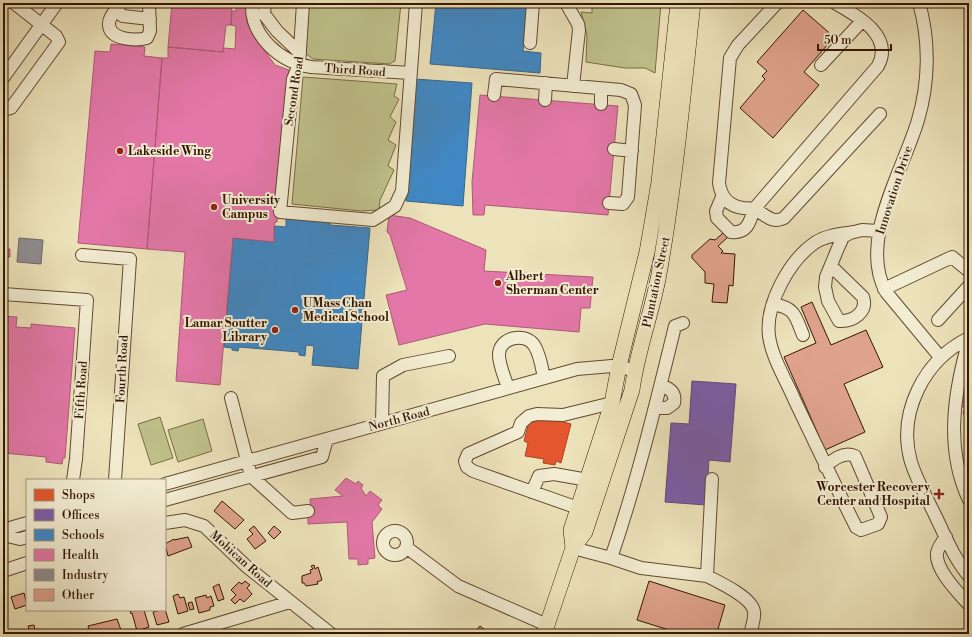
<svg xmlns="http://www.w3.org/2000/svg" width="972" height="637" viewBox="0 0 972 637" font-family="'Libre Bodoni',serif">
<style>
.green{fill:#bfc18b;stroke:#796c46}
.shops{fill:#e4572e;stroke:#af4421}
.offices{fill:#7b5ea7;stroke:#654876}
.schools{fill:#3f88c5;stroke:#3b668a}
.health{fill:#e377a8;stroke:#ae5a76}
.industry{fill:#8d8d92;stroke:#726967}
.building{fill:#e0a38e;stroke:#331602}
.lines{fill:none;stroke-linecap:round;stroke-linejoin:round}
.minor-casing{stroke:#624930;stroke-width:14}
.major-casing{stroke:#331602;stroke-width:16}
.minor{stroke:#f3edd3;stroke-width:12}
.major{stroke:#ede3bb;stroke-width:15}
.poi-dot{fill:#8f2418;stroke:#f3edd3;stroke-width:1.5}
.labels{text-anchor:middle;stroke-width:4;stroke-linejoin:round;paint-order:stroke}
.street-label{font-size:12px;fill:#331602;stroke:#f3edd3}
.poi-label{font-size:12px;font-weight:bold;fill:#331602;stroke:#f3edd3;text-anchor:start}
</style>
<rect width="100%" height="100%" fill="#ede3bb"/>
<filter id="stains"><feTurbulence type="fractalNoise" baseFrequency=".005" numOctaves="4"/><feColorMatrix values="0 0 0 0 .2 0 0 0 0 .09 0 0 0 0 .02 0 0 0 .5 -.17"/></filter>
<radialGradient id="worn" r=".72"><stop offset=".6" stop-color="#630" stop-opacity="0"/><stop offset="1" stop-color="#630" stop-opacity=".3"/></radialGradient>
<!-- green -->
<path class="green" d="M307,3H401L395,61L389,64L313,59L305,53Z
M592,3H661L655,73L645,68H625L586,62L587,35L581,12L592,13Z
M303,77L397,84L394,96L399,99L390,117L396,122L388,140L396,145L388,166L394,170L380,200L379,210L361,211L292,204Z
M160,417L173,458L151,465L138,424Z
M203,419L212,451L178,462L168,430Z"/>
<!-- shops -->
<path class="shops" d="M547,417L571,424L561,463L556,461L555,465L543,463L544,459L525,456L528,443L524,441L530,418Z"/>
<!-- offices -->
<path class="offices" d="M692,381L736,384L730,462L709,460L706,505L665,502L671,423L689,424Z"/>
<!-- schools -->
<path class="schools" d="M436,3H527L523,51L541,53L540,73L430,64Z
M415,79L472,83L463,206L406,201Z
M286,218L330,221V225L370,228L358,369L312,365L314,346L306,345L305,356L299,355V352L239,347L238,351L232,350V348L224,347L233,238L274,242V226L286,227Z"/>
<!-- health -->
<path class="health" d="M172,3H232L231,25H226L223,52L168,47Z
M236,3H246L247,23L253,35L275,65L289,70L277,222H275L274,226V242L233,238L220,385L176,381L185,252L147,249L162,58H168V47L223,52L224,48L235,49L236,26L231,25L232,11H236Z
M111,44L145,47L144,56L162,58L147,249L78,243L95,51L110,52Z
M480,95L618,106L608,215L485,205L484,215H473L472,182Z
M389,215L410,218L486,250L484,271L593,277L590,308H581L579,332L485,324L399,345L386,295L407,290L390,235L387,232Z
M6,249H10V257H6Z
M3,316L17,317L16,327L31,328V324L75,328L65,458H63L62,464L46,462V457L3,453Z
M959,392L969,393V415L963,414L965,407L957,406Z
M346,478L356,484L358,481L363,485L361,488L366,496L370,491L382,500L378,505L382,509L372,522L375,558L368,559V564L358,565V559H349L347,522L308,524V515H311L310,499L343,496L335,490Z"/>
<!-- industry -->
<path class="industry" d="M19,238L43,240L41,264L17,262Z"/>
<!-- building -->
<path class="building" d="M803,10L834,37L804,72L819,85L773,138L740,108L765,79L762,76L767,71L757,62Z
M723,233L727,235V238L718,246L723,251L721,253L735,254L733,286L729,285L727,303L712,302L714,284L705,283V272L692,258V255L710,239L715,240Z
M812,302L831,345L866,330L883,367L844,384L865,432L825,450L784,357L816,343L801,307Z
M222,501L244,520L235,529L214,511Z
M254,526L266,541L255,549L247,539L253,534L249,530Z
M274,526L281,532L274,539L268,533Z
M188,537L192,547L168,556L165,544L174,539V540Z
M314,565L315,569L318,567L322,580L317,582L318,584L306,586L304,583H302V576L311,573L310,570L313,569L311,566Z
M245,581L250,585L247,588L252,594L244,602L240,599L235,604L231,600L236,595L231,590L239,582L242,584Z
M649,581L725,605L718,629L734,634H682L637,620Z
M219,584L224,599L218,601L213,587Z
M24,593L27,605L15,609L11,597Z
M178,594L180,598L184,597L188,611L178,614L173,596Z
M206,595L207,598L211,596L214,606L210,607V610L199,613L195,598Z
M192,602L194,609L190,610L188,603Z
M165,609L169,622L157,625L153,612Z
M144,610L149,627L137,631L132,613L131,614L130,611Z
M117,619L121,630L110,634H90L88,626Z
M34,625L35,630L30,632L28,626Z
M480,626L490,634H473Z"/>
<g class="lines">
<defs>
<path id="minor" d="M121,3C117,9 108,17 109,25C110,40 136,41 147,38L150,31L149,3
M252,3C250,36 280,62 311,67L411,73
M265,3L264,14L277,31L300,53
M303,3L299,65L293,79L280,212L373,220L395,206L402,191L416,3
M566,3L578,24L579,30L573,86
M777,3L738,45L730,58L719,183C721,197 728,206 743,208C747,208 752,208 756,210C766,215 772,224 784,218L880,114
M919,3C930,41 929,83 918,120C903,171 858,241 886,292L940,357
M116,11L123,16L150,19
M530,43L533,3
M821,65L862,21
M3,78L57,3
M601,89V104
M494,95L496,79L621,90L631,94L635,105L628,197L623,204L609,203
M545,100L546,83
M3,110L11,108L59,42L56,36L14,3
M614,149L632,151
M722,197L716,211L717,218L731,232C747,234 750,222 754,209L878,66C894,36 858,16 835,3
M82,255L130,259L115,480
M831,266L863,297C868,312 853,322 839,321L828,301L825,287L826,277L838,248L843,237L850,233L862,230L879,231
M884,289L952,257L969,271
M3,294L87,300L76,459L73,480
M773,304C795,308 795,315 803,335
M938,320L969,286
M969,338C924,360 897,413 911,462C917,481 927,498 935,515C945,535 954,559 969,576
M965,340L967,347C953,397 946,452 969,500
M508,388C505,378 499,365 499,355C499,337 525,332 534,345C540,354 542,368 544,378
M231,398L251,476L292,513L308,511
M656,408H667L674,403C676,393 670,388 662,386
M382,423L383,376L403,365L449,356
M825,467C833,459 844,451 855,456L881,517L878,524L861,530L856,527C835,485 815,443 795,401C786,380 772,358 769,336C765,304 790,259 816,242C827,235 842,234 854,232
M165,484L577,369L612,366L635,370
M532,492L539,476L554,474L588,480
M165,500L322,457L327,439
M578,508L473,471L467,467L465,461L468,454L518,432L521,423L529,416L537,414L563,415L612,403
M165,523L185,520L204,526L246,566L331,634
M3,530L27,523
M383 543a12 12 0 1 1 24 0a12 12 0 1 1-24 0Z
M3,535L20,539L27,537
M946,537C942,542 938,547 937,553C935,570 959,593 969,605
M406,547L458,586L547,625
M573,548L611,558C637,482 656,404 675,326L683,323
M611,558L641,568L707,576L712,479
M3,571L27,563
M707,576C719,582 753,598 754,612C755,619 752,625 751,631
M183,634L290,602"/>
<path id="major" d="M573,548L571,530L612,403L619,366L647,252L659,182L678,3
M544,634L573,548L585,532L632,390C637,351 652,313 659,274C675,184 683,94 693,3"/>
</defs>
<!-- minor casing -->
<use href="#minor" class="minor-casing"/>
<!-- major casing -->
<use href="#major" class="major-casing"/>
<!-- minor -->
<use href="#minor" class="minor"/>
<!-- major -->
<use href="#major" class="major"/>
</g>
<!-- markers -->
<g class="poi-dot">
<circle cx="120" cy="151" r="4"/>
<circle cx="214" cy="207" r="4"/>
<circle cx="498" cy="283" r="4"/>
<circle cx="295" cy="310" r="4"/>
<circle cx="275" cy="330" r="4"/>
<path d="M937 488h4v4h4v4h-4v4h-4v-4h-4v-4h4z"/>
</g>
<g class="labels">
<!-- street labels -->
<g class="street-label">
<text transform="translate(355 70) rotate(4)" y="4">Third Road</text>
<text transform="translate(294 91) rotate(-81)" y="4">Second Road</text>
<text transform="translate(894 190) rotate(-72)" y="4">Innovation Drive</text>
<text transform="translate(656 282) rotate(-78)" y="4">Plantation Street</text>
<text transform="translate(122 369) rotate(-87)" y="4">Fourth Road</text>
<text transform="translate(81 390) rotate(-86)" y="4">Fifth Road</text>
<text transform="translate(399 419) rotate(-15)" y="4">North Road</text>
<text transform="translate(241 559) rotate(42)" y="4">Mohican Road</text>
</g>
<!-- poi labels -->
<g class="poi-label">
<text x="128" y="155">Lakeside Wing</text>
<text x="222" y="204">University<tspan x="222" dy="14">Campus</tspan></text>
<text x="506" y="280">Albert<tspan x="506" dy="14">Sherman Center</tspan></text>
<text x="303" y="307">UMass Chan<tspan x="303" dy="14">Medical School</tspan></text>
<text x="267" y="327" text-anchor="end">Lamar Soutter<tspan x="267" dy="14">Library</tspan></text>
<text x="930" y="491" text-anchor="end">Worcester Recovery<tspan x="930" dy="14">Center and Hospital</tspan></text>
</g>
</g>
<!-- margin -->
<rect width="972" height="637" fill="none" stroke="#ede3bb" stroke-width="16"/>
<rect x="4" y="4" width="964" height="629" fill="none" stroke="#331602" stroke-width="2"/>
<rect x="8" y="8" width="956" height="621" fill="none" stroke="#331602"/>
<!-- legend -->
<rect x="26" y="479" width="140" height="132" fill="#f3edd3" stroke="#a6977f"/>
<rect x="34" y="489" width="20" height="12" fill="#e4572e" stroke="#a6977f"/>
<text x="62" y="499" font-size="12" fill="#331602">Shops</text>
<rect x="34" y="509" width="20" height="12" fill="#7b5ea7" stroke="#a6977f"/>
<text x="62" y="519" font-size="12" fill="#331602">Offices</text>
<rect x="34" y="529" width="20" height="12" fill="#3f88c5" stroke="#a6977f"/>
<text x="62" y="539" font-size="12" fill="#331602">Schools</text>
<rect x="34" y="549" width="20" height="12" fill="#e377a8" stroke="#a6977f"/>
<text x="62" y="559" font-size="12" fill="#331602">Health</text>
<rect x="34" y="569" width="20" height="12" fill="#8d8d92" stroke="#a6977f"/>
<text x="62" y="579" font-size="12" fill="#331602">Industry</text>
<rect x="34" y="589" width="20" height="12" fill="#e0a38e" stroke="#a6977f"/>
<text x="62" y="599" font-size="12" fill="#331602">Other</text>
<!-- scale -->
<path d="M818 44v6h73v-6" fill="none" stroke="#331602" stroke-width="2"/>
<text x="824" y="44" font-size="12" fill="#331602" stroke="#f3edd3" stroke-width="3" paint-order="stroke">50 m</text>
<rect width="100%" height="100%" filter="url(#stains)"/>
<rect width="100%" height="100%" fill="url(#worn)"/>
</svg>
